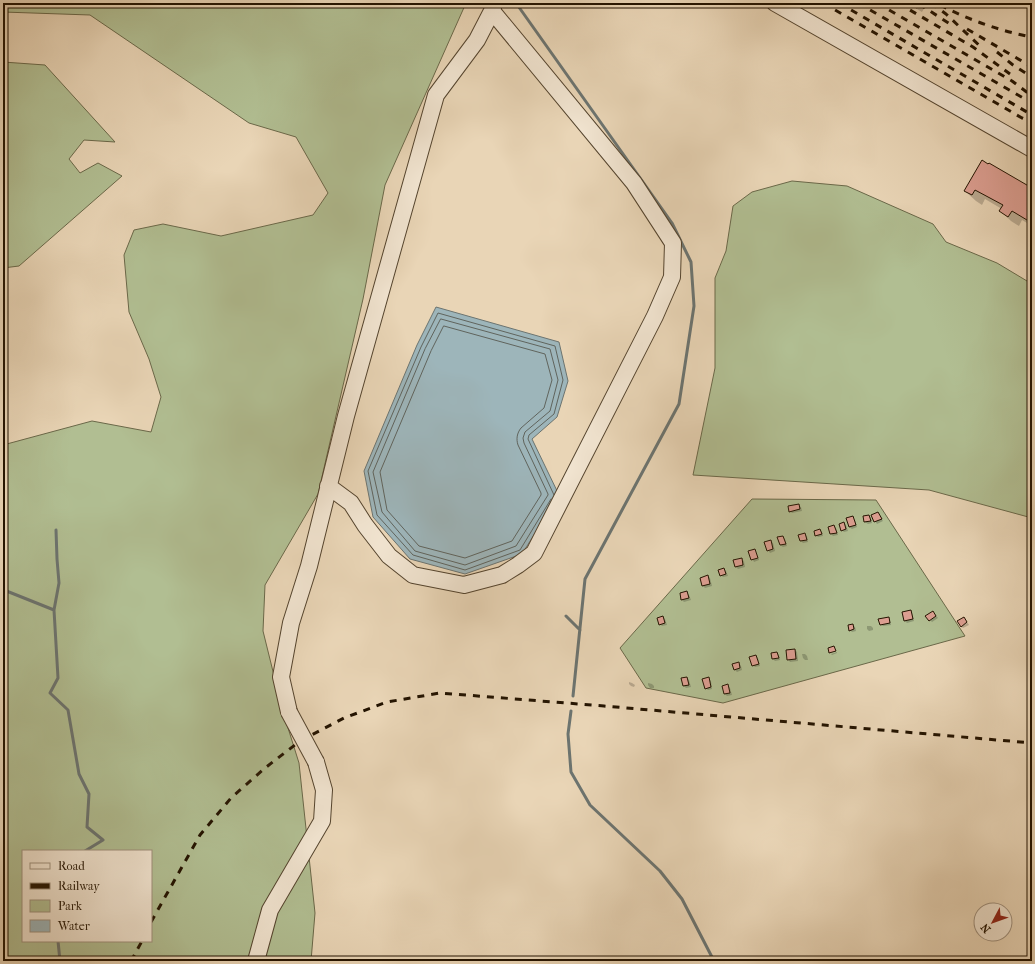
<svg xmlns="http://www.w3.org/2000/svg" width="1035" height="964" viewBox="0 0 1035 964" font-family="'IM FELL French Canon',serif">
<style>
.green{fill:#b1be92;stroke:#6a6849;fill-rule:evenodd}
.water{fill:#9db5ba;stroke:#6c7470}
.shadow{fill:#0003}
.lines{fill:none;stroke-linecap:round;stroke-linejoin:round}
.shore{stroke:#60645d;stroke-width:1}
.stream{stroke:#6c7470;stroke-width:3}
.building{fill:#dc9e91;stroke:#231300}
.minor-casing{stroke:#54442e;stroke-width:18}
.minor{stroke:#f1e4d0;stroke-width:16}
.rail{stroke:#231300;stroke-width:3;stroke-dasharray:7 7;stroke-linecap:butt}
.minor-bridge-casing{stroke:#54442e;stroke-width:18;stroke-linecap:butt}
.minor-bridge{stroke:#f1e4d0;stroke-width:16}
</style>
<rect width="100%" height="100%" fill="#e9d5b6"/>
<filter id="stains"><feTurbulence type="fractalNoise" baseFrequency=".005" numOctaves="4"/><feColorMatrix values="0 0 0 0 .2 0 0 0 0 .09 0 0 0 0 .02 0 0 0 .5 -.17"/></filter>
<radialGradient id="worn" r=".72"><stop offset=".6" stop-color="#630" stop-opacity="0"/><stop offset="1" stop-color="#630" stop-opacity=".3"/></radialGradient>
<!-- green -->
<path class="green" d="M3,3H466L385,185L363,299L318,494L265,585L263,631L283,712L299,763L315,913L311,961H3V445L92,421L151,432L161,397L149,359L129,312L124,255L134,230L163,224L221,236L313,215L328,193L296,137L249,123L90,15L3,12ZM23,851H151V941H23Z
M3,62L45,65L115,142L84,140L69,159L80,173L98,163L122,176L19,266L3,268Z
M792,181L847,186L933,224L946,242L997,263L1032,284V518L929,490L693,475L715,368V278L726,251L733,206L752,192Z
M752,499L876,500L965,636L723,703L646,688L620,648Z"/>
<!-- water -->
<path class="water" d="M436,307L559,342L568,381L557,417L532,439L559,495L522,554L465,574L410,559L373,517L364,471L417,345Z"/>
<!-- shadow -->
<path class="shadow" d="M791,3H798L800,5L798,10Z
M907,3H924L926,5L922,12Z
M988,165L1032,189V226L1022,220L1019,226L1011,221L1001,211L1002,209L985,199L982,205L976,201L965,191Z
M798,505L801,507L802,511L792,513L790,511Z
M878,513L883,521L877,524L872,516Z
M869,516L871,518L872,523L868,524L865,522Z
M853,518L855,520L857,527L852,529L849,527Z
M844,523L846,525L848,531L844,532L842,530Z
M834,526L836,528L838,535L833,536L831,534L829,527Z
M820,530L822,532L823,536L818,537L816,535Z
M804,534L807,536L808,542L803,543L801,541Z
M783,537L785,539L787,546L783,547L780,545Z
M770,541L773,543L775,551L770,553L768,550Z
M759,558V560L754,562L753,560Z
M741,559L744,561L745,567L738,569L736,567Z
M724,569L726,571L728,576L723,577L721,575Z
M708,576L710,578L712,586L705,588L703,586Z
M687,593L689,595L691,600L684,602L682,600L681,594Z
M910,611L912,613L914,621L907,623L905,621Z
M933,612L938,618L932,622L930,620Z
M663,617L665,619L667,625L662,626L660,624Z
M888,618L890,620L891,625L883,626L880,624Z
M966,620L969,625L963,628L961,626Z
M853,625L855,627L856,631L852,632L850,630Z
M867,626H871L873,628V630L869,631L867,629Z
M795,650L797,652L798,661L790,662L788,659Z
M837,652V653L832,655L831,654Z
M777,653L779,655L780,660L775,661L773,659L772,654Z
M802,654H805L807,656L808,660H805L803,658Z
M756,656L758,658L760,666L755,667L753,665Z
M739,663L741,666L742,670L737,672L734,669Z
M687,678L689,680L691,687L686,688L684,686Z
M708,678L711,681L712,689L708,690L706,688Z
M629,682L632,683L635,685L634,687L631,686L629,684Z
M648,683L652,684L654,686V688H650L648,685Z
M728,685L730,688L732,695L727,696L725,694Z"/>
<g class="lines">
<!-- shore -->
<path class="shore" d="M441,319L550,349L558,380L550,411L525,432L523,438L524,443L548,494V495L516,546L465,565L415,551L382,512L373,472L425,349Z
M444,326L545,354L552,380L544,408L521,428C517,433 516,439 518,445L541,493V495L512,541L465,558L419,546L387,510L380,472L431,351Z
M551,499L520,550L465,570L413,555L377,515L368,471L421,347L438,313L555,346L563,380L554,414L529,435L528,439L554,495"/>
<!-- stream -->
<path class="stream" d="M516,3L672,223L691,262L694,306L679,404L585,579L573,696
M3,591L4,590L54,610L58,678L50,693L68,710L79,774L89,794L87,827L103,840L85,851
M54,610L59,583L57,559L56,530
M566,616L580,630
M571,711L568,734L571,772L590,805L660,871L682,899L714,961
M58,941L60,961"/>
</g>
<!-- building -->
<path class="building" d="M909,3H920L917,8Z
M982,160L988,164L989,163L1032,188V223L1012,211L1008,217L999,211L1003,205L975,190L972,195L964,191Z
M799,504L800,509L789,512L788,506Z
M878,512L882,519L874,522L871,515Z
M869,515L871,521L864,522L863,516Z
M853,516L856,525L849,527L846,518Z
M844,522L846,529L841,531L839,524Z
M834,525L837,533L830,534L828,527Z
M820,529L822,534L815,536L814,531Z
M805,533L807,540L800,541L798,535Z
M783,536L786,544L780,545L777,537Z
M771,540L773,549L767,551L764,542Z
M755,549L758,558L751,560L748,551Z
M742,558L743,565L735,567L733,560Z
M724,568L726,574L720,576L718,570Z
M708,575L710,584L702,586L700,578Z
M687,591L689,598L681,600L680,593Z
M911,610L913,619L904,621L902,612Z
M933,611L936,616L929,621L925,616Z
M663,616L665,623L659,625L657,618Z
M889,617L890,623L880,625L878,619Z
M964,617L967,622L961,627L957,621Z
M853,624L854,629L849,631L848,625Z
M834,646L836,651L829,653L828,648Z
M795,649L796,659L787,660L786,650Z
M777,652L779,658L772,659L771,653Z
M756,655L759,664L752,666L749,657Z
M739,662L740,668L734,670L732,664Z
M687,677L689,685L683,686L681,678Z
M709,677L711,687L705,689L702,679Z
M728,684L730,693L724,694L722,686Z"/>
<g class="lines">
<defs>
<path id="minor" d="M775,3L1032,149
M328,486L351,503L365,525L389,556L413,575L464,585L502,575L518,565L534,553L655,316L672,277L673,243L634,183L492,11
M289,712L281,677L291,623L309,566L346,416L436,95L477,40L492,11L494,3
M256,961L270,910L322,821L324,790L316,762"/>
</defs>
<!-- minor casing -->
<use href="#minor" class="minor-casing"/>
<!-- minor -->
<use href="#minor" class="minor"/>
<!-- rail -->
<path class="rail" d="M823,3L1022,118L1032,122
M839,3L1032,115
M858,3L1032,103
M877,3L1012,81L1032,96
M898,3L973,47L1010,74
M931,3L946,14L982,48
M919,4L950,24
M940,5C969,20 1000,31 1032,37
M967,29L1032,67
M997,52L1013,65L1032,77
M151,922L200,835L231,798L265,768L300,741L344,718L387,702L440,693L604,706L1032,743
M131,961L142,941"/>
<defs>
<path id="minor-bridge" d="M289,712L316,762"/>
</defs>
<!-- minor-bridge casing -->
<use href="#minor-bridge" class="minor-bridge-casing"/>
<!-- minor-bridge -->
<use href="#minor-bridge" class="minor-bridge"/>
</g>
<!-- margin -->
<rect width="1035" height="964" fill="none" stroke="#e9d5b6" stroke-width="16"/>
<rect x="4" y="4" width="1027" height="956" fill="none" stroke="#231300" stroke-width="2"/>
<rect x="8" y="8" width="1019" height="948" fill="none" stroke="#231300"/>
<!-- legend -->
<rect x="22" y="850" width="130" height="92" fill="#f1e4d0" stroke="#9f907d"/>
<rect x="30" y="863" width="20" height="6" fill="#f1e4d0" stroke="#9f907d"/>
<text x="58" y="870" font-size="12" fill="#231300">Road</text>
<rect x="30" y="883" width="20" height="6" fill="#231300" stroke="#9f907d"/>
<text x="58" y="890" font-size="12" fill="#231300">Railway</text>
<rect x="30" y="900" width="20" height="12" fill="#b1be92" stroke="#9f907d"/>
<text x="58" y="910" font-size="12" fill="#231300">Park</text>
<rect x="30" y="920" width="20" height="12" fill="#9db5ba" stroke="#9f907d"/>
<text x="58" y="930" font-size="12" fill="#231300">Water</text>
<!-- north arrow -->
<g transform="translate(993 922) rotate(229)"><circle r="19" fill="#f1e4d0" stroke="#9f907d"/>
<path d="M0-3L7 15L0 10L-7 15Z" fill="#8f2418"/>
<text y="-6" font-size="11" font-weight="bold" text-anchor="middle" fill="#231300">N</text>
</g>
<rect width="100%" height="100%" filter="url(#stains)"/>
<rect width="100%" height="100%" fill="url(#worn)"/>
</svg>
